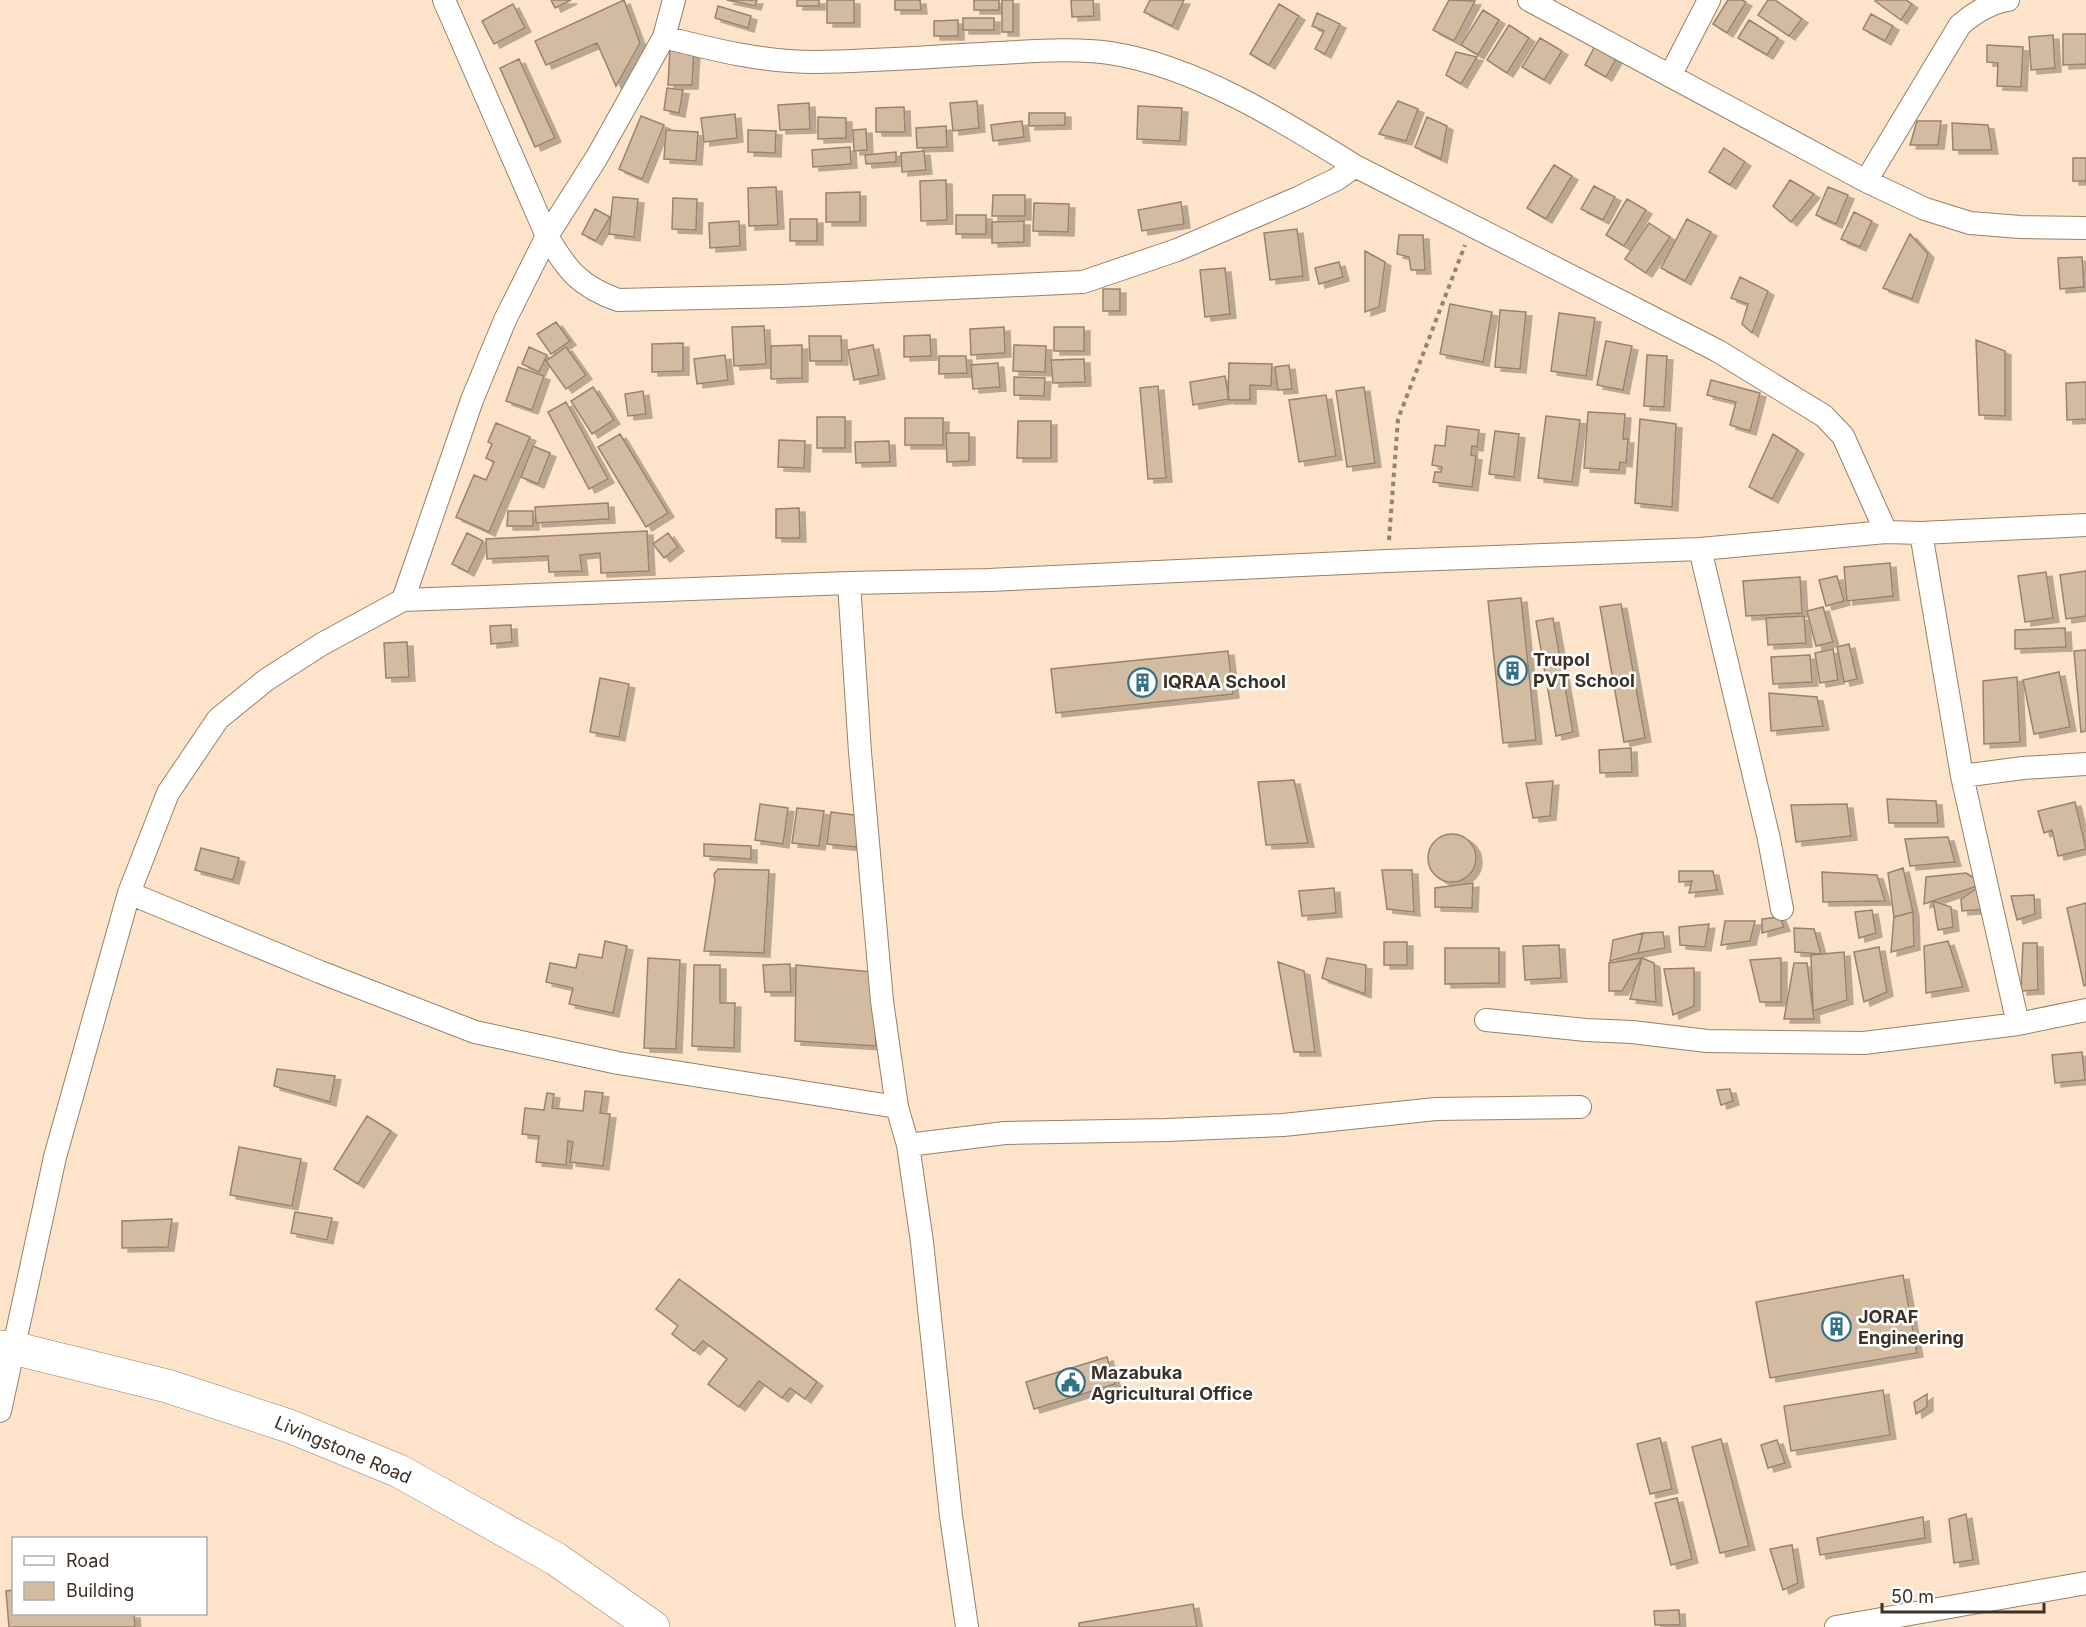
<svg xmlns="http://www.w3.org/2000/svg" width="2086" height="1627" viewBox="0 0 2086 1627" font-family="Inter,sans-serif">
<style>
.building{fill:#d3bba2;stroke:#9a836b;stroke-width:1.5;filter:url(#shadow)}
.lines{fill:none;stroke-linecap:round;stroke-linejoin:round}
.minor-casing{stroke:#978168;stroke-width:24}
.trunk-casing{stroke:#978168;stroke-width:34}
.path{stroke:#948372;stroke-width:4;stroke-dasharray:4.5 4.5;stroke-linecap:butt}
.minor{stroke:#fff;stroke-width:22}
.trunk{stroke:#fff;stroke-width:33}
.labels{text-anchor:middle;stroke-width:5;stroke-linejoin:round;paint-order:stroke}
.poi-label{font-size:18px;font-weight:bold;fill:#3b3127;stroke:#fff;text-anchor:start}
.street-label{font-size:18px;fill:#3b3127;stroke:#fff}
</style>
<defs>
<filter id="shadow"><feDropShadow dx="6" dy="4" stdDeviation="0" flood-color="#0004"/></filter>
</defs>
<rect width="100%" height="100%" fill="#fce3c9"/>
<!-- building -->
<path class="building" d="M551,0H571L555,8Z
M624,0L640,43L616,86L597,43L546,65L535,41Z
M727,0H757L755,6Z
M797,0H819V6H797Z
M827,0H854V23H827Z
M895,0H920L921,10H895Z
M974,0H999V10H974Z
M1002,0H1013V32H1002Z
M1071,0H1093L1094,16L1072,17Z
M1150,0H1184L1172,26L1144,12Z
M1449,0L1475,1L1454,41L1433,30Z
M1728,0H1742L1746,2L1727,33L1713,24Z
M1768,0H1775L1802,19L1789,36L1758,15Z
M1876,0H1906L1912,4L1901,20L1875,1Z
M513,4L525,28L494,44L482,21Z
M1279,4L1299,16L1269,65L1250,54Z
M718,6L751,16L748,28L715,18Z
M1483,10L1499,20L1478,55L1461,45Z
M1317,13L1340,24L1325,54L1315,49L1324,31L1312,26Z
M1871,14L1893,26L1885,41L1863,29Z
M963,18H994V30H963Z
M958,20V36H934V21Z
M1749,20L1778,38L1767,55L1738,38Z
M1509,25L1529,38L1507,73L1487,60Z
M2063,34H2086V64L2063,65Z
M2053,35L2055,68L2031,70L2029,37Z
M1540,38L1562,51L1544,80L1522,67Z
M1987,45L2023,47L2021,87L1997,86L1998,63L1987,62Z
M1595,46L1616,59L1606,77L1585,65Z
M670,48L694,49L692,85H668Z
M1456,52L1477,57L1461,84L1446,75Z
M519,59L555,138L535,147L500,68Z
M667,88L683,90L679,113L664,110Z
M977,101L979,128L953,131L950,103Z
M1398,101L1418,109L1406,141L1379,134Z
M809,103L810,129L780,130L778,105Z
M1138,106L1182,108L1180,141L1137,139Z
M904,107L905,132H876V108Z
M1029,113H1065V125L1029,126Z
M735,114L737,138L704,142L701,118Z
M641,116L664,125L642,179L619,169Z
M818,117L846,118V138L818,139Z
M1427,117L1447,126L1441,159L1415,147Z
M1022,121L1024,137L993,141L991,125Z
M1917,121H1941L1938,145H1910Z
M1952,123L1988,125L1992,150H1953Z
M946,126L947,147L917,148L916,128Z
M866,129L867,150L854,151L853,130Z
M666,130L698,132L696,161L664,159Z
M748,130L776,131L775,153L748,152Z
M850,147L851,164L813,167L812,150Z
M1724,148L1745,162L1730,185L1709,172Z
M924,151L926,170L902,172L901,153Z
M896,152V162L866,164L865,155Z
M2073,158H2086V181H2073Z
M1554,165L1572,176L1546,219L1527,208Z
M946,180L947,220L921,221L920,181Z
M1790,180L1814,194L1791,222L1773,206Z
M1594,186L1615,197L1603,220L1581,209Z
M776,187L778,225L749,226L748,188Z
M1828,187L1848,195L1836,224L1816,215Z
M860,192V222H826V193Z
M993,195H1025V216H992Z
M613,197L638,199L634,237L609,234Z
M673,198L697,199L696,230L672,229Z
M1627,199L1646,210L1624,246L1606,235Z
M1181,202L1184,224L1142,231L1138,210Z
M1034,203L1069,204L1068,232L1033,231Z
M595,209L610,217L596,241L582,234Z
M1854,212L1872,221L1860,247L1841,239Z
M956,215H986V234H956Z
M790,219H817V241H790Z
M1687,219L1711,232L1685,281L1661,268Z
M739,221L740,246L710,248L709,223Z
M1024,221V242L992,243V222Z
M1649,223L1670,237L1646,273L1625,259Z
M1297,229L1303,276L1270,280L1264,233Z
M1910,234L1928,254L1912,299L1883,288Z
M1399,235H1423L1425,270H1411L1409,257L1397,254Z
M1365,251L1385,262L1379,307L1365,312Z
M2082,257L2084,287L2060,289L2058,258Z
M1339,262L1343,277L1319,284L1315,268Z
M1225,268L1230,314L1205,317L1200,270Z
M1740,277L1768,291L1752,333L1742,324L1748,304L1731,298Z
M1103,289H1120V311H1103Z
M1450,304L1492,312L1483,362L1440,354Z
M1500,310L1526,312L1520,369L1495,367Z
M1559,313L1595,318L1586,376L1551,371Z
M556,322L570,341L551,354L537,334Z
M764,326L766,364L734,366L732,327Z
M1004,327L1005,353L971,355L970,329Z
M1054,327H1084V351H1054Z
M930,335L931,356L904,357V336Z
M809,336H841L842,361H810Z
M1976,340L2005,351V416L1979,415Z
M1606,341L1632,346L1623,390L1597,385Z
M683,343V371L652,372V344Z
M802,345V378L771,379V346Z
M873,345L879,375L854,380L848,350Z
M1014,345L1046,346L1045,372L1013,371Z
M529,347L547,355L539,372L522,364Z
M566,347L586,375L566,389L546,361Z
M725,355L728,380L697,384L694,359Z
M1647,355L1667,356L1664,407L1644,406Z
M939,356H966L967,373L939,374Z
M1084,359L1085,382L1053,383L1051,360Z
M998,363L1000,387L973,389L971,365Z
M1229,363L1272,364L1271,386L1250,385V400H1228Z
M1289,365L1292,389L1278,390L1275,367Z
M518,367L544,376L532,410L506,401Z
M1225,376L1229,399L1193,405L1190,382Z
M1014,377L1045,378L1044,396L1014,395Z
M1711,380L1760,393L1750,431L1730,425L1736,402L1707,395Z
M2086,382V419L2067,420L2066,383Z
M1158,386L1166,478L1148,479L1140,388Z
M593,387L614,420L592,434L571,401Z
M1364,387L1375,463L1347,467L1336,391Z
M643,391L646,414L628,416L625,394Z
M1326,395L1336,456L1299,462L1289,400Z
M566,402L608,479L589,489L548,412Z
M1588,412L1625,414L1623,439H1628L1626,463L1620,462L1619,470L1584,468Z
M1546,416L1580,420L1572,482L1538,478Z
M817,417H845V448H817Z
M905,418H943V445H905Z
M1640,419L1676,424L1672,507L1635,503Z
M1018,421H1051V458H1017Z
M496,423L530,437L489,532L456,517L474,475L486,480L494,462L486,458L492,444L488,442Z
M1447,426L1479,430L1477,447L1472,446L1471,455L1476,456L1472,487L1433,482L1435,472H1441L1442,467L1432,465L1435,445L1445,446Z
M1495,431L1519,434L1514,477L1489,474Z
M946,433H969V461L947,462Z
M620,434L668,513L646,527L598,447Z
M1773,434L1798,450L1772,499L1749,487Z
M779,440L805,441L804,468L778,467Z
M889,441L890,462L856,463L855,442Z
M533,446L550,453L538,484L521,477Z
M608,503L609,519L536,523L535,507Z
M799,508L800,538H776V509Z
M508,511H533V526H507Z
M647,531L649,571L601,573L600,553L580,555L582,571L549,572L548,556L487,559L486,539Z
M467,533L483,541L468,572L452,564Z
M668,533L678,547L664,558L653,544Z
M1890,563L1893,596L1847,601L1844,567Z
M2086,571V616L2066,619L2060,575Z
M2046,572L2053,618L2025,622L2018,576Z
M1837,576L1844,601L1826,606L1819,580Z
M1800,577L1802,613L1746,616L1743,581Z
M1521,598L1536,740L1503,743L1488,601Z
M1621,604L1645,738L1624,742L1600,607Z
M1823,607L1833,642L1816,646L1807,611Z
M1804,616L1806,643L1768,645L1766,618Z
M1553,618L1573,732L1556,736L1536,621Z
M511,625L512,642L491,644L490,626Z
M2065,628L2066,647L2015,649V630Z
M407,642L409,677L386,678L384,643Z
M1849,644L1857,679L1844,682L1837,647Z
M1833,649L1838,680L1820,683L1815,653Z
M2086,650V731L2081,732L2074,651Z
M1228,651L1233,694L1056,713L1051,669Z
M1810,655L1812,682L1773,684L1771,657Z
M2059,672L2070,727L2034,734L2023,680Z
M2017,677L2020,742L1984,744L1983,681Z
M600,678L629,684L619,737L590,732Z
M1769,693L1817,697L1823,726L1771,731Z
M1631,748L1632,772L1600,773L1599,750Z
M1294,780L1308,843L1266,845L1258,782Z
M1553,781L1550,816L1533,818L1526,783Z
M1887,799L1936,801L1938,823H1889Z
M2075,802L2086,849L2058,856L2052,830L2044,833L2038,811Z
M760,804L788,808L783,844L755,840Z
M1847,804L1851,836L1796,842L1791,805Z
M797,808L824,811L819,846L792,843Z
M831,812L861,816L856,847L827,844Z
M1428 858a24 24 0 1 1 48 0a24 24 0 1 1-48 0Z
M1948,837L1955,862L1910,866L1905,839Z
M704,844L751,846V859L704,856Z
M201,848L239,858L233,880L195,870Z
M1903,868L1913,912L1894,917L1888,873Z
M718,869L769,870L764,953L704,951L715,881L714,874Z
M1382,870H1412L1414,912L1387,909Z
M1679,871H1713L1717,890L1689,893L1692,881L1679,882Z
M1822,872L1877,875L1885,901L1823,902Z
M1966,873L1983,884L1924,904L1926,877Z
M1473,883L1472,908L1435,907V888Z
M1983,884L1987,909L1962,911L1961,899Z
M1334,888L1336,913L1302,916L1299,891Z
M2034,895L2035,914L2017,920L2011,896Z
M1933,901L1951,907L1953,927L1938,930Z
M2086,903V985L2084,986L2067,908Z
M1872,910L1876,933L1859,938L1855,912Z
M1913,912L1914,946L1891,952L1894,917Z
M1780,917L1784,927L1762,933V919Z
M1725,921H1755L1750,941L1721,945Z
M1709,924L1705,947L1680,945L1679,927Z
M1794,928L1814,929L1821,954L1795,952Z
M1663,932L1665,948L1638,953L1643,933Z
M1643,933L1638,953L1610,961L1613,940Z
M605,941L627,946L613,1013L569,1004L573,988L546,982L550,963L576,968L579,954L602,958Z
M1948,941L1963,987L1926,993L1924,946Z
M1384,942H1407V965H1384Z
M2023,943H2037L2038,990L2021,991Z
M1559,945L1561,978L1525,980L1523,946Z
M1879,947L1887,992L1864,1002L1854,952Z
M1445,948H1499V983L1445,984Z
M1844,952L1847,1000L1813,1011L1811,955Z
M648,958L680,960L676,1049L644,1048Z
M1327,958L1366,965L1365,994L1322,978Z
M1642,958L1654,963L1656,1002L1630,999Z
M1642,958L1622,991H1609V963Z
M1781,958V1002H1760L1750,960Z
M1278,962L1304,971L1315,1052H1294Z
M1794,963H1807L1814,1019H1784Z
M790,964L791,992H765L763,965Z
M694,965H720V1003H735L734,1048L692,1046Z
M796,965L872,972L876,1046L795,1041Z
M1694,968V1006L1673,1015L1664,969Z
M2082,1052L2085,1080L2055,1083L2052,1055Z
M277,1069L335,1076L330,1102L274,1086Z
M1730,1089L1733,1101L1721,1105L1717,1090Z
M585,1091L603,1093L600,1113L610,1114L603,1166L570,1162L573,1142L568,1141L566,1165L536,1162L539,1136L522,1134L525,1108L544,1110L547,1093L554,1094L552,1108L583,1111Z
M367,1116L391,1131L358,1184L334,1169Z
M239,1147L301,1159L292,1206L230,1195Z
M295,1212L332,1218L327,1240L291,1233Z
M172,1219L168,1247L122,1248V1221Z
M1903,1275L1917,1353L1770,1378L1756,1302Z
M679,1279L817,1382L805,1399L790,1388L782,1398L759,1381L739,1407L708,1384L727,1359L703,1341L694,1351L672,1334L678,1326L656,1309Z
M1107,1357L1115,1384L1034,1409L1026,1382Z
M1883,1390L1890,1435L1791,1451L1784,1406Z
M1927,1394V1407L1916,1414L1914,1402Z
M1660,1438L1672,1489L1650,1494L1637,1444Z
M1721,1439L1749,1546L1720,1553L1692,1447Z
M1777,1440L1785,1463L1768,1468L1761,1445Z
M1677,1498L1692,1559L1671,1565L1655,1503Z
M1966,1514L1973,1560L1954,1563L1949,1519Z
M1923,1517L1925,1538L1820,1555L1817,1538Z
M1792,1545L1798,1583L1783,1590L1770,1549Z
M14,1590V1614H134L135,1627H9L6,1591Z
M1193,1604L1197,1627H1079V1623Z
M1679,1610L1680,1625H1655L1654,1611Z"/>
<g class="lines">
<defs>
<path id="minor" d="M444,0L547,236C567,270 579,286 618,300L782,296L1083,282L1177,250L1300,197L1337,179L1355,166
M1529,0L1866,181L1925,209L1970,223L2020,227L2086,228
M664,37C714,50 763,62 815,62C877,61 939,56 1001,53C1037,51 1074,48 1110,53C1195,66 1283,121 1355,166L1718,351L1824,416L1843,436L1886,532
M1670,76L1709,0
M1866,181L1960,25C1974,13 1989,3 2008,0
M1921,533L1962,776L2018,1024
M1700,549L1769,839L1782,909
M849,583L860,752L882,1001L897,1107L908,1145L922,1242L951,1516L967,1627
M403,600L849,583L989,580L1387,561L1700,549L1886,532L1921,533L2086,525
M1962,776L2023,768L2086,764
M129,893L320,972L475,1032L618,1063L897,1107
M1486,1020L1586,1030L1632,1032L1707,1041L1864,1043L2018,1024L2086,1010
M908,1145L1005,1133L1167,1130L1283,1125L1436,1109L1580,1107
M0,1411L55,1157L129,893L168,793L218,719L266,680L322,644L403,600L472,400L505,320L547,236L597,157L664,37L674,0
M1836,1627L2086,1583"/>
<path id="trunk" d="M0,1347L13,1348L167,1386L289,1426L399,1471L556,1559L653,1627"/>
</defs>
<!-- minor casing -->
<use href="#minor" class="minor-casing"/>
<!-- trunk casing -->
<use href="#trunk" class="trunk-casing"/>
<!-- path -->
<path class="path" d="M1389,540L1398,419L1465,245"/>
<!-- minor -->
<use href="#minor" class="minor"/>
<!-- trunk -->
<use href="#trunk" class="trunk"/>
</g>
<!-- icons -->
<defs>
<symbol id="building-ring" viewBox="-11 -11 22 22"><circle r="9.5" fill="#fff" stroke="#347287" stroke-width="1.5"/><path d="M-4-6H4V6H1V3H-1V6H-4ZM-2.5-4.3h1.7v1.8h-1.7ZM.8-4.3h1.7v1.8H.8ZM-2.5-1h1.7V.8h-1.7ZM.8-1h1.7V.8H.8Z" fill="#347287"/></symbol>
<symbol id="civic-ring" viewBox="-11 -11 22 22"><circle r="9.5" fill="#fff" stroke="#347287" stroke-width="1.5"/><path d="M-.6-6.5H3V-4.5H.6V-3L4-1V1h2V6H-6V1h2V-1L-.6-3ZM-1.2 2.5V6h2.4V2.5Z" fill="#347287"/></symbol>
</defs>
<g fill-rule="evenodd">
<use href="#building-ring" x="1496" y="654" width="33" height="33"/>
<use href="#building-ring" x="1126" y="666" width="33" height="33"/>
<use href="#building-ring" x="1820" y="1310" width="33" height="33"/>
<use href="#civic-ring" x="1054" y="1366" width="33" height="33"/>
</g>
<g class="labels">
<!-- poi labels -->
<g class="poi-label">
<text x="1533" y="666">Trupol<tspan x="1533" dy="21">PVT School</tspan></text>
<text x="1163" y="688">IQRAA School</text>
<text x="1858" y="1323">JORAF<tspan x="1858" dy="21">Engineering</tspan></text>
<text x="1091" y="1379">Mazabuka<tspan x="1091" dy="21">Agricultural Office</tspan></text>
</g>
<!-- street labels -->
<g class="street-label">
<text transform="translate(343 1450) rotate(23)" y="6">Livingstone Road</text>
</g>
</g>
<!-- legend -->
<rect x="12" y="1537" width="195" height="78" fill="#ffffff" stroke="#b1ada9" stroke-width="1.5"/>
<rect x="24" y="1556" width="30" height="9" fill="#ffffff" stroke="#b1ada9" stroke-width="1.5"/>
<text x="66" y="1567" font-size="18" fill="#3b3127">Road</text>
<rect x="24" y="1582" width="30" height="18" fill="#d3bba2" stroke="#b1ada9" stroke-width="1.5"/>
<text x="66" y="1597" font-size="18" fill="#3b3127">Building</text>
<!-- scale -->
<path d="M1882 1603v9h162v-9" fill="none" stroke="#3b3127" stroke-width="3"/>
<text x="1891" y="1603" font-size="18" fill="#3b3127" stroke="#ffffff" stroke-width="4.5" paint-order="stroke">50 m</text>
</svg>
